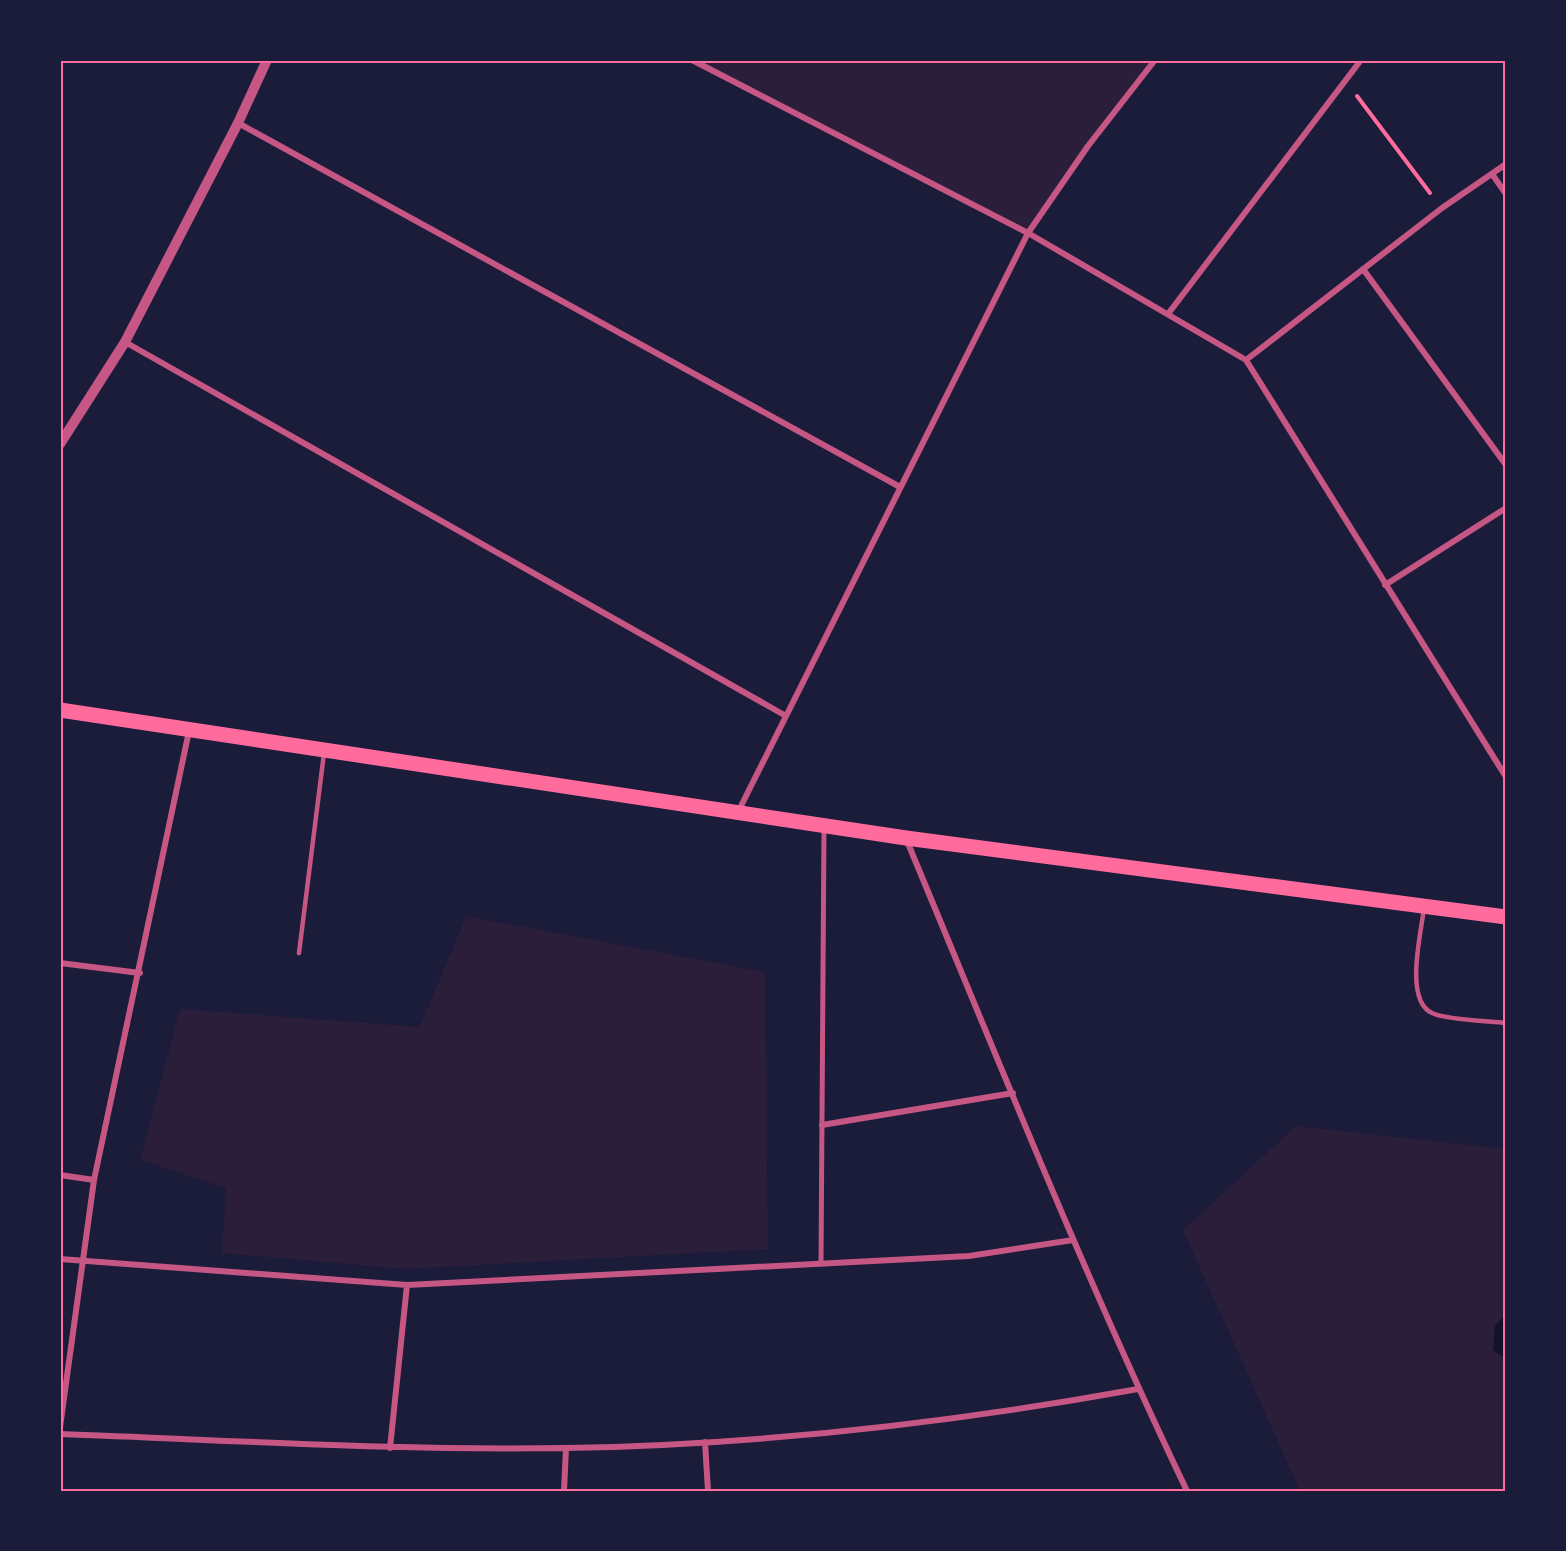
<svg xmlns="http://www.w3.org/2000/svg" width="1566" height="1551" viewBox="0 0 1566 1551" font-family="'DejaVu Sans',sans-serif">
<style>
.green{fill:#2a1e3b}
.water{fill:#12122b}
.lines{fill:none;stroke-linecap:round;stroke-linejoin:round}
.path{stroke:#ff6b9d;stroke-width:4}
.service{stroke:#c65784;stroke-width:4.5}
.pedestrian{stroke:#c65784;stroke-width:5}
.minor{stroke:#c65784;stroke-width:6}
.tertiary{stroke:#c65784;stroke-width:10}
.primary{stroke:#ff6b9d;stroke-width:15}
.neatline{fill:none;stroke:#ff6b9d;stroke-width:2}
</style>
<rect width="100%" height="100%" fill="#1b1b3a"/>
<!-- green -->
<path class="green" d="M692,60H1155L1028,233Z
M466,916L765,972L768,1249L406,1269L222,1253L226,1188L140,1160L180,1009L420,1027Z
M1296,1126L1506,1149V1491H1300L1183,1230Z"/>
<!-- water -->
<path class="water" d="M1506,1314V1359L1493,1350L1495,1326Z"/>
<g class="lines">
<!-- path -->
<path class="path" d="M1357,96L1430,193"/>
<!-- service -->
<path class="service" d="M1424,908C1421,934 1404,1000 1432,1013C1446,1020 1489,1021 1506,1023
M299,953L324,753"/>
<!-- pedestrian -->
<path class="pedestrian" d="M821,1264L824,827"/>
<!-- minor -->
<path class="minor" d="M692,60L1028,233L1246,360L1506,777
M238,123L900,487
M1492,174L1506,194
M1363,269L1506,465
M1168,314L1361,60
M125,342L786,716
M1246,360L1442,208L1506,164
M1385,585L1506,508
M738,812L1028,233L1088,146L1155,60
M907,841C998,1059 1085,1278 1187,1491
M60,963L140,973
M822,1125L1013,1093
M60,1175L94,1180
M60,1259L407,1285L969,1256L1073,1240
M60,1427L94,1180L189,731
M60,1434C228,1440 397,1451 565,1448C757,1445 950,1423 1138,1389
M705,1442L708,1491
M390,1448L407,1285
M564,1491L566,1448"/>
<!-- tertiary -->
<path class="tertiary" d="M60,444L125,342L238,123L267,60"/>
<!-- primary -->
<path class="primary" d="M60,710L906,838L1506,917"/>
</g>
<!-- border -->
<rect width="1566" height="1551" fill="none" stroke="#1b1b3a" stroke-width="123"/>
<rect x="62" y="62" width="1442" height="1428" class="neatline"/>
</svg>
